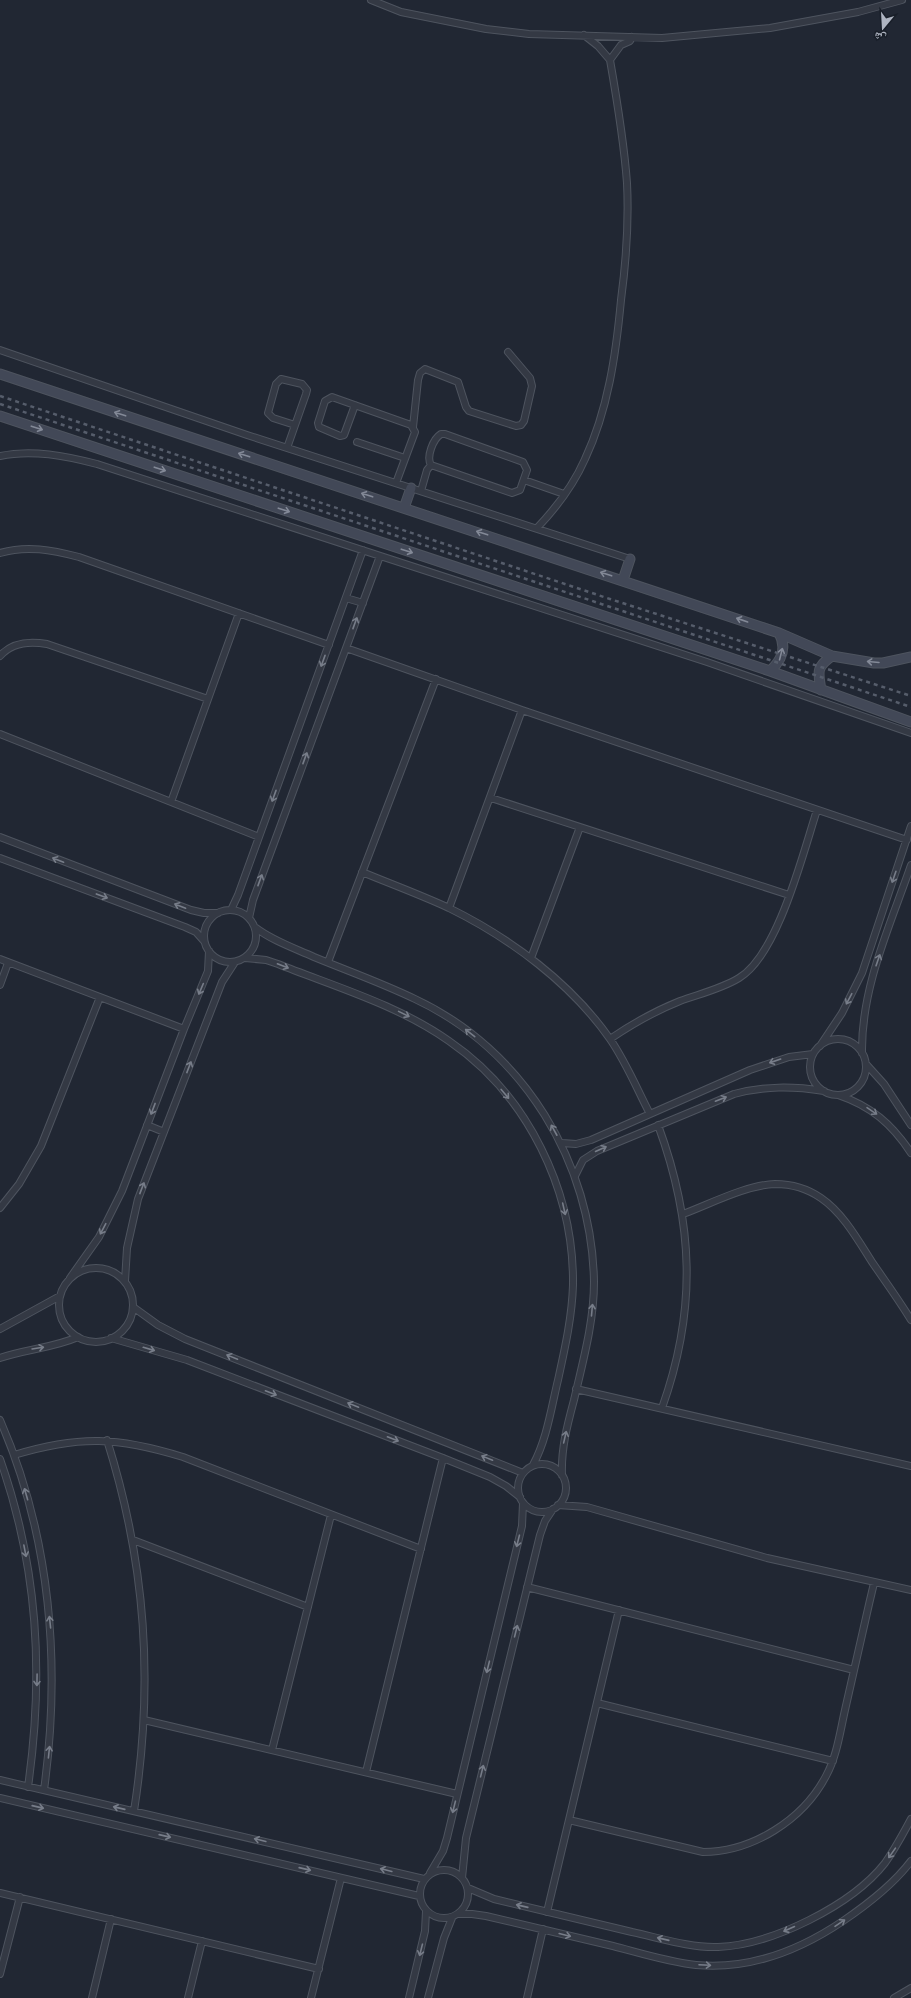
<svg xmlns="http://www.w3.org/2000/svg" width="911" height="1998" viewBox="0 0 911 1998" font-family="Jost,'Noto Naskh Arabic',sans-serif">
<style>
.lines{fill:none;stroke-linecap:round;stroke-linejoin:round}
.minor-casing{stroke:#4e545f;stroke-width:8}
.secondary-casing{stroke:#4e545f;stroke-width:11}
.minor{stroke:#343944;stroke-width:6}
.secondary{stroke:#424857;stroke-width:9}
.rail{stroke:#565d6b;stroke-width:2.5;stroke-dasharray:4 4;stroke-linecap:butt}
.oneway{stroke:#838997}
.oneway2{stroke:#777d89}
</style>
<rect width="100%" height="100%" fill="#212733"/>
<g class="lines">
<defs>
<path id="minor" d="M371,0L401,12L486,29L529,34L662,38L770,28L858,12L902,0
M610,60L621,45L630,41L632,37
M0,350L247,435L630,559
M355,405L344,435L340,436L319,427L318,423L325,401L332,397L411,425L415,432L396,483
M413,427L418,380L420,373L425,369L458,382L466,407L469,411L516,426L521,425L524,421L532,386L530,378L508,352
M441,434H445L523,462L527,470L520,490L512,493L431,465C426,457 433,439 441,434Z
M357,442L405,458
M287,448L306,394L307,390L302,384L281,379L276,384L268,413L273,418L295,425
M0,456C32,449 66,456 97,464L707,662L911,733
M524,480L564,494
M421,491L427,470L431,465
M537,528C556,508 574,484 585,459C608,410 616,354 621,300C626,262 629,222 627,183C624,142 617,100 610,60L598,46L584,35
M0,553C27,545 52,550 79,557L329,645
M346,598L363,603
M346,648L522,710L907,840
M0,656C12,642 30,641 47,644L208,699
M0,734L259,837
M491,798L789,895
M171,802L239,613
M0,837L191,910L204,913H218
M0,858L185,927L196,932L204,941
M362,872C391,884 421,895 449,908C510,938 571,983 610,1039C626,1062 637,1089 650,1114
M449,908L522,710
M204 936a26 26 0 1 1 52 0a26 26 0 1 1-52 0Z
M231,910L238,895L363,550
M249,918L253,900L380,556
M256,928C273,941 294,948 314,957C348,971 382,983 415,999C524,1050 592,1163 594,1282C594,1322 583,1361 574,1400C567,1426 561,1449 562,1475
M245,958L266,960L278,964C336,987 398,1005 449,1041C528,1095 574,1191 573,1285C572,1317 565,1348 558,1380C551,1409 547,1439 533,1465
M531,958L580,827
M0,959L184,1029
M328,962L436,679
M0,985L8,963
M610,1039C632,1024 655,1011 680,1001C699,994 721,989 739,978C778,955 803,853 817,810
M810 1067a28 28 0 1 1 56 0a28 28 0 1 1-56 0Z
M820,1046L842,1013L862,973L911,826
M862,1053C861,987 890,926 911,865
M866,1064L884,1084L911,1125
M838,1095C871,1106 892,1124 911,1153
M147,1125L164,1132
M658,1125C694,1223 697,1310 662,1408
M562,1143L576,1144L591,1140L750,1070L789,1057L813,1054
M575,1176L583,1160L597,1151L734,1094C765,1086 792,1086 824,1091
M0,1208L19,1184L41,1146L100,997
M683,1214C710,1204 746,1185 775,1184C791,1184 808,1189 821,1198C843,1213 858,1240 872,1262C885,1281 899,1300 911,1320
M59 1305a37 37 0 1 1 74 0a37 37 0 1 1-74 0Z
M70,1278L99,1237L122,1191L184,1029L208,971L209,951
M125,1281L127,1248L138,1199L222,982L235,962
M133,1307L158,1325L185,1339L523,1473
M0,1329L60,1296
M111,1338L187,1360L443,1458L490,1477L506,1486L520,1497
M0,1358C26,1349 53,1348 78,1337
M576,1389L911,1466
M0,1420C51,1537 61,1665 44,1790
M107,1440C146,1564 154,1683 134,1811
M14,1455C80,1435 118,1437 183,1457L421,1549
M0,1459C38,1567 44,1674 28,1787
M518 1488a24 24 0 1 1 48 0a24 24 0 1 1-48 0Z
M558,1505L587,1507L767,1558L911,1590
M133,1540L308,1607
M527,1587L854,1670
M597,1703L833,1761
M144,1720L457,1794
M272,1750L331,1515
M366,1772L443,1458
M0,1780L424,1879
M0,1798L419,1896
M569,1820L703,1852C752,1852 803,1820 826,1776C837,1756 840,1732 845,1710C855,1667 864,1625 874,1583
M420 1894a24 24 0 1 1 48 0a24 24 0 1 1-48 0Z
M430,1873L443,1851L447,1838L522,1526L523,1503
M462,1878L466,1838L540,1535L545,1521L553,1509
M468,1888L494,1899C540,1910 586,1921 632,1932C660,1938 690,1948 718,1947C772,1945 852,1905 885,1863C895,1849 903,1834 911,1819
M0,1893L319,1969
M547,1912L619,1610
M458,1914H472L486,1916C528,1926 571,1936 613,1946C640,1953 668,1962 696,1965C749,1970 800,1950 843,1921C868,1904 893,1885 911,1861
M0,1974L20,1897
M92,1998L111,1919
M188,1998L202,1941
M311,1998L341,1878
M409,1998L425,1931L426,1911
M428,1998L444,1938L452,1918
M527,1998L543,1929
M894,1998L911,1988"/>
<path id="secondary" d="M0,374L779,633L832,656L874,663H883L911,657
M0,416L770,671L911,722
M404,508L411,488
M623,580L630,559
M770,671C782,660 787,648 779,633
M821,690C818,672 816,667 832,656"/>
</defs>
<!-- minor casing -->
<use href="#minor" class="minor-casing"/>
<!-- secondary casing -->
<use href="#secondary" class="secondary-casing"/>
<!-- minor -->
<use href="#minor" class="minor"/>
<!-- secondary -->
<use href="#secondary" class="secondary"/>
<!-- rail -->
<path class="rail" d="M0,396L610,599L911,696
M0,404L911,707"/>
</g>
<!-- one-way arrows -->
<defs><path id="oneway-shaft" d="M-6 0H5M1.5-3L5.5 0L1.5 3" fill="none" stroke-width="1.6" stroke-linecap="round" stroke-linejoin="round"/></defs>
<g class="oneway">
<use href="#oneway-shaft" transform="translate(120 414) rotate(-162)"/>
<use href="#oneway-shaft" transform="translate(37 428) rotate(18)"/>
<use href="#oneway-shaft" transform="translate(244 455) rotate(-162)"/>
<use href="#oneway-shaft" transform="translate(160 469) rotate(18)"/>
<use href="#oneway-shaft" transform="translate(367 495) rotate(-162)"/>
<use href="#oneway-shaft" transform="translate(284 510) rotate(18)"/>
<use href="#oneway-shaft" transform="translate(482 533) rotate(-162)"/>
<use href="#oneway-shaft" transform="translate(407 551) rotate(18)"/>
<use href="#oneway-shaft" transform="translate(606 574) rotate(-162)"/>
<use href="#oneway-shaft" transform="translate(742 620) rotate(-161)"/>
<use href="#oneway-shaft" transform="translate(781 654) rotate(-76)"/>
<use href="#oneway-shaft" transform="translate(873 662) rotate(-175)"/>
</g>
<g class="oneway2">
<use href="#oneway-shaft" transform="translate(355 623) rotate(-70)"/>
<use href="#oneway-shaft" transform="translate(323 661) rotate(110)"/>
<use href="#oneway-shaft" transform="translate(305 758) rotate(-70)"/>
<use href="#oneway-shaft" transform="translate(274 796) rotate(110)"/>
<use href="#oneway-shaft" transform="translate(58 860) rotate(-159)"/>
<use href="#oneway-shaft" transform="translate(894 877) rotate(109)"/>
<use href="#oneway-shaft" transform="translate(260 880) rotate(-70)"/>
<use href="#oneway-shaft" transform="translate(102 896) rotate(20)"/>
<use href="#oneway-shaft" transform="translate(180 906) rotate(-159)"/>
<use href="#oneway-shaft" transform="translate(878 960) rotate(-71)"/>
<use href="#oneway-shaft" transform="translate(283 966) rotate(21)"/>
<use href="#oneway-shaft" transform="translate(201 989) rotate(113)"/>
<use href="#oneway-shaft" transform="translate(849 999) rotate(118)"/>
<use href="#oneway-shaft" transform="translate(404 1014) rotate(26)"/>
<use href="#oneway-shaft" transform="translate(470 1033) rotate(-142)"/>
<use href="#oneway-shaft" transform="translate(775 1061) rotate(161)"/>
<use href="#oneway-shaft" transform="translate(189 1067) rotate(-69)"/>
<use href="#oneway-shaft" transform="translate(505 1094) rotate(50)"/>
<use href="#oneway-shaft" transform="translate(721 1099) rotate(-21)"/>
<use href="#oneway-shaft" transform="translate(153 1109) rotate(111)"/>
<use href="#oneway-shaft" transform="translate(872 1111) rotate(34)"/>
<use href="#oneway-shaft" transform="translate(554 1130) rotate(-119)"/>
<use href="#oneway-shaft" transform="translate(601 1149) rotate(-24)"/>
<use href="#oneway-shaft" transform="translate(142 1188) rotate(-69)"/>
<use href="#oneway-shaft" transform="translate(564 1209) rotate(77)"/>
<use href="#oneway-shaft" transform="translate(103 1229) rotate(118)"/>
<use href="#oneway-shaft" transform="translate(592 1310) rotate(-85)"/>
<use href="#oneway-shaft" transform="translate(38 1348) rotate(-9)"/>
<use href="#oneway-shaft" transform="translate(149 1349) rotate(16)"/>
<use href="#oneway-shaft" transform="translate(232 1357) rotate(-158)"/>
<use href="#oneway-shaft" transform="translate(271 1393) rotate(21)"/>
<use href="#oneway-shaft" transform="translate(353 1405) rotate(-158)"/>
<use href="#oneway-shaft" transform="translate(565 1437) rotate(-77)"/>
<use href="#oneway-shaft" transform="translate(393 1439) rotate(21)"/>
<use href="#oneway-shaft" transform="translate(487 1458) rotate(-158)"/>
<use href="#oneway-shaft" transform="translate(26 1494) rotate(-106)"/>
<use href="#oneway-shaft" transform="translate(518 1541) rotate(104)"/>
<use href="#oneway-shaft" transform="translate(25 1551) rotate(79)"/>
<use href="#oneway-shaft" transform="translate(50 1622) rotate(-96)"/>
<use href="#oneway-shaft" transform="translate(516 1631) rotate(-76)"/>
<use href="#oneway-shaft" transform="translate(488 1667) rotate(104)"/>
<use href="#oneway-shaft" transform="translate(37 1680) rotate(91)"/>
<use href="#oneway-shaft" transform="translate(49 1752) rotate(-84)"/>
<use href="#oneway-shaft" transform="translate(482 1771) rotate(-76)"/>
<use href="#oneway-shaft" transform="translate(38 1807) rotate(13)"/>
<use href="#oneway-shaft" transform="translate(454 1807) rotate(104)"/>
<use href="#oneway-shaft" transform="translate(119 1808) rotate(-167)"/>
<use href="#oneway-shaft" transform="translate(165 1836) rotate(13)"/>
<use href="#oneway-shaft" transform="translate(260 1840) rotate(-166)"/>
<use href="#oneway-shaft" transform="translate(892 1853) rotate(125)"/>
<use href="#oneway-shaft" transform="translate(305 1869) rotate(13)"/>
<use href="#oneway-shaft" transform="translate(386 1870) rotate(-166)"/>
<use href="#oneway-shaft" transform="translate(522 1906) rotate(-167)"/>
<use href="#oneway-shaft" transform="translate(840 1923) rotate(-34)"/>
<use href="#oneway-shaft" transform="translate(789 1929) rotate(156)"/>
<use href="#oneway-shaft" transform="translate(565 1935) rotate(14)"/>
<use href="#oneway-shaft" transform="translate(663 1939) rotate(-167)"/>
<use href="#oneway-shaft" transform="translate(421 1950) rotate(104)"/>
<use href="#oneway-shaft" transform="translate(705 1965) rotate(3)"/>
</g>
<!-- north arrow -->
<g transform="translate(883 28) rotate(198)" stroke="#191f29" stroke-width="3" paint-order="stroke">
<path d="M0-3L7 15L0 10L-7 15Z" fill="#aeb4c1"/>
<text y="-6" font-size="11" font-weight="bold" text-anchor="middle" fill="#aeb4c1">ش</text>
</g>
</svg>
